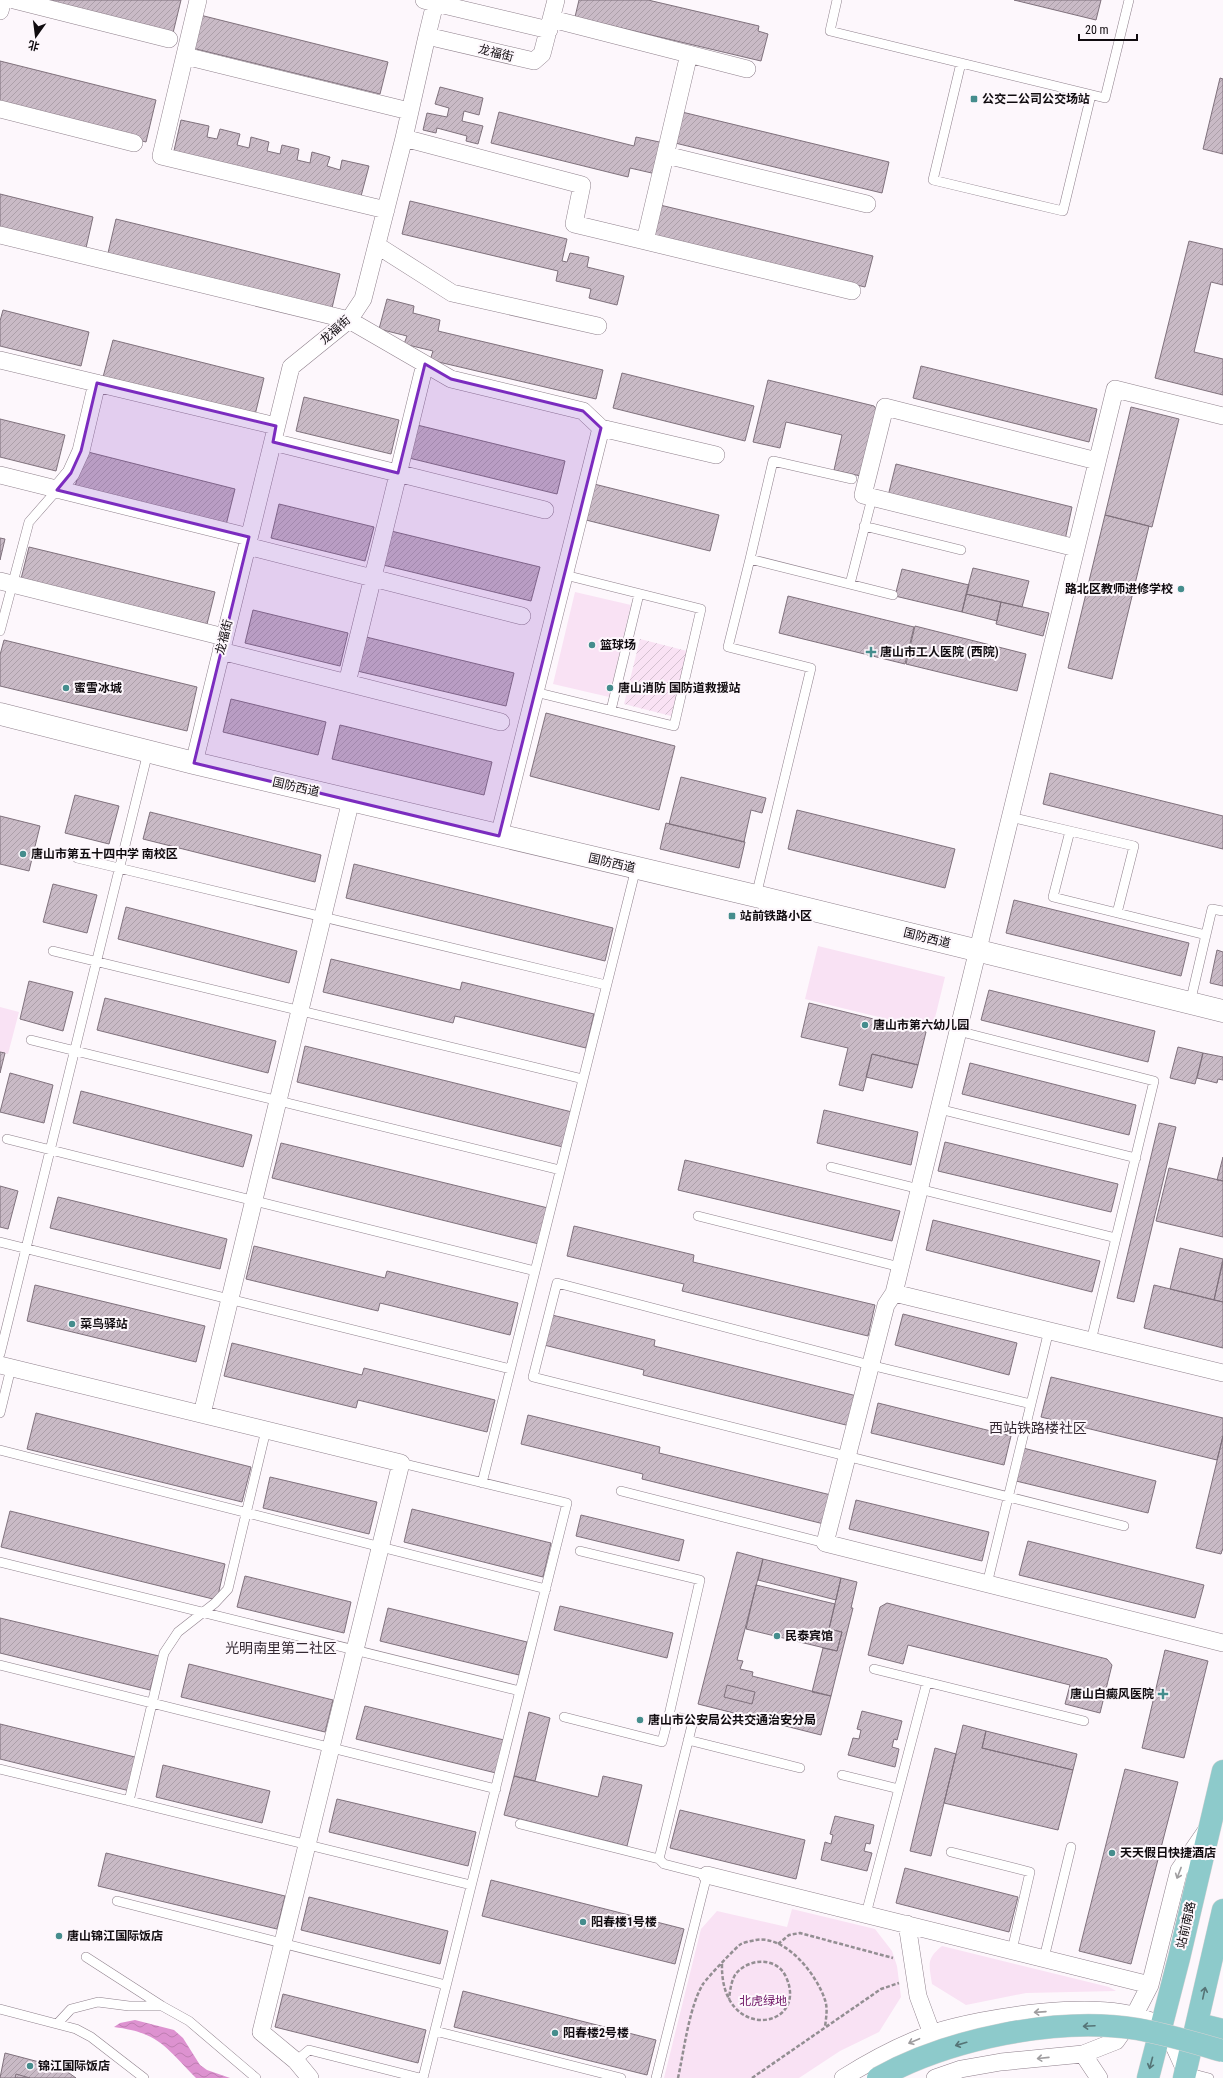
<svg xmlns="http://www.w3.org/2000/svg" width="1223" height="2078" viewBox="0 0 1223 2078" font-family="'Roboto Condensed','Noto Sans SC',sans-serif">
<style>
.green{fill:#f9e2f4}
.garden{fill:url(#garden-furrows)}
.water{fill:url(#water-waves)}
.building{fill:url(#building-hatch);stroke:#7f717c}
.lines{fill:none;stroke-linecap:round;stroke-linejoin:round}
.service-casing{stroke:#8f808c;stroke-width:10}
.minor-casing{stroke:#8f808c;stroke-width:18}
.tertiary-casing{stroke:#8f808c;stroke-width:23}
.primary-casing{stroke:#d4d3d4;stroke-width:23}
.path{stroke:#938e92;stroke-width:2.5;stroke-dasharray:4 2;stroke-linecap:butt}
.service{stroke:#fff;stroke-width:9}
.minor{stroke:#fff;stroke-width:17}
.tertiary{stroke:#fff;stroke-width:22}
.primary{stroke:#8dcacb;stroke-width:22}
.primary-bridge-casing{stroke:#d4d3d4;stroke-width:23;stroke-linecap:butt}
.primary-bridge{stroke:#8dcacb;stroke-width:22}
.oneway{stroke:#9f9d9f}
.oneway2{stroke:#557476}
.marked{fill:#7b2cbf;fill-opacity:0.2;stroke:#7b2cbf;stroke-width:3;stroke-linejoin:round}
.poi-dot{fill:#458d8d;stroke:#fdf7fc;stroke-width:1.5}
.labels{text-anchor:middle;stroke-width:4;stroke-linejoin:round;paint-order:stroke}
.street-label{font-size:12px;fill:#100b0f;stroke:#fdf7fc}
.poi-label{font-size:12px;font-weight:bold;fill:#100b0f;stroke:#fdf7fc;text-anchor:start}
.park-label{font-size:12px;fill:#6f1565;stroke:#fdf7fc}
.quarter-label{font-size:14px;fill:#342932;stroke:#fdf7fc}
</style>
<defs>
<pattern id="garden-furrows" width="10" height="10" patternUnits="userSpaceOnUse"><rect width="10" height="10" fill="#f9e2f4"/><path d="M-1 1l2-2M0 10L10 0M9 11l2-2" fill="none" stroke="#d4c1d0"/></pattern>
<pattern id="water-waves" width="16" height="10" patternUnits="userSpaceOnUse"><rect width="16" height="10" fill="#dd92d0"/><path d="M0 5q4-4 8 0t8 0" fill="none" stroke="#bd7db1"/></pattern>
<pattern id="building-hatch" width="6" height="6" patternUnits="userSpaceOnUse"><rect width="6" height="6" fill="#c9bac6"/><path d="M-1 1l2-2M0 6l6-6M5 7l2-2" fill="none" stroke="#ac9fa9"/></pattern>
</defs>
<rect width="100%" height="100%" fill="#fdf7fc"/>
<!-- green -->
<path class="green" d="M575,592L631,605L609,697L553,684Z
M818,946L945,977L932,1030L805,999Z
M0,1007L19,1012L8,1054L0,1052Z
M792,1909L875,1929L892,1951L897,1966L901,1997L879,2032L840,2051L799,2078H664L701,1929L717,1911L787,1927Z
M942,1946L1109,1987L1116,1991L1026,1993L966,2005L932,1984C929,1964 926,1959 942,1946Z"/>
<!-- garden -->
<path class="garden" d="M640,639L687,651L671,716L624,704Z"/>
<!-- water -->
<path class="water" d="M135,2020L174,2030L183,2038L200,2065L207,2070L230,2078H196C165,2047 160,2033 114,2027L120,2023Z"/>
<!-- building -->
<path class="building" d="M39,0H181L173,33Z
M579,0H648L759,26L758,31L768,34L761,61L575,17Z
M1014,0H1101L1096,20Z
M200,15L388,62L380,94L192,48Z
M0,61L156,100L146,142L0,106Z
M1220,78L1223,79V154L1203,149Z
M440,87L483,98L479,115L464,111L462,121L483,126L478,144L466,141L467,136L437,128L436,133L423,130L427,113L447,117L449,108L435,104Z
M499,112L634,146L636,137L664,143L656,174L630,168L628,177L491,143Z
M682,112L889,162L882,193L675,143Z
M181,120L209,126L207,137L217,139L220,129L240,134L237,145L249,148L251,137L269,142L267,151L280,154L282,145L299,149L297,160L310,163L312,152L330,157L327,166L340,170L342,160L369,166L360,200L173,155Z
M0,194L93,217L86,248L0,227Z
M410,201L567,239L562,261L567,262L570,253L589,257L587,267L624,276L617,305L589,298L591,289L556,281L558,271L402,234Z
M660,205L873,256L865,287L653,236Z
M116,219L340,274L332,308L108,253Z
M1189,241L1223,249V285L1211,282L1194,352L1223,359V395L1155,378Z
M387,299L414,306L413,313L440,320L438,331L603,370L596,399L430,360L433,351L404,344L407,336L379,329Z
M3,310L89,332L81,366L0,346V321Z
M113,340L264,378L255,415L103,377Z
M921,366L1097,409L1089,442L913,398Z
M622,373L754,406L745,441L613,408Z
M768,380L874,406L880,415L865,477L834,470L842,435L786,422L780,448L753,442Z
M304,397L399,420L391,454L296,431Z
M1131,407L1179,419L1152,527L1105,515Z
M0,419L65,435L56,471L0,457Z
M413,424L565,461L557,494L405,457Z
M84,451L235,489L226,525L75,487Z
M896,464L1072,507L1065,540L888,496Z
M594,484L719,515L710,551L586,520Z
M279,504L374,527L365,561L271,538Z
M1105,515L1149,526L1112,679L1068,668Z
M387,530L540,567L531,601L379,564Z
M0,538L5,539L0,560Z
M29,547L215,592L207,624L21,579Z
M973,568L1029,581L1022,607L966,594Z
M902,569L969,585L962,612L895,596Z
M966,594L1001,602L997,621L962,612Z
M788,596L914,627L905,664L779,633Z
M1001,602L1049,613L1043,636L996,624Z
M253,610L348,633L340,666L245,643Z
M915,626L1026,654L1017,691L906,664Z
M362,636L514,673L506,706L353,670Z
M4,640L197,687L187,731L0,686V655Z
M231,699L326,722L318,755L223,732Z
M546,713L675,746L659,810L530,776Z
M340,725L492,762L484,795L332,759Z
M1050,773L1223,816V849L1043,804Z
M681,777L766,798L762,813L751,810L744,842L669,824Z
M75,795L119,806L109,844L65,833Z
M797,810L955,849L945,888L788,849Z
M150,812L321,855L315,882L143,839Z
M0,816L40,826L29,871L0,864Z
M666,823L745,842L739,868L660,849Z
M354,864L613,928L605,961L346,898Z
M53,884L97,895L87,933L43,922Z
M1014,900L1189,943L1181,976L1006,933Z
M126,907L297,951L289,983L118,939Z
M1217,950L1223,952V986L1210,983Z
M331,959L460,990L462,982L594,1014L586,1048L455,1016L453,1023L323,992Z
M29,981L73,992L63,1031L20,1019Z
M989,990L1155,1031L1148,1062L981,1020Z
M105,998L276,1041L268,1073L97,1030Z
M809,1003L926,1032L918,1065L872,1054L863,1091L839,1085L848,1048L801,1037Z
M305,1046L572,1112L563,1147L297,1082Z
M1178,1047L1203,1053L1195,1084L1170,1078Z
M0,1052L5,1053L0,1073Z
M1203,1053L1223,1057V1080L1218,1079L1217,1083L1197,1078Z
M872,1054L918,1065L912,1088L866,1077Z
M970,1063L1136,1105L1129,1135L962,1094Z
M10,1073L53,1085L44,1123L0,1112Z
M81,1091L252,1135L243,1167L73,1123Z
M824,1110L918,1132L911,1165L817,1143Z
M1159,1123L1176,1127L1134,1302L1117,1298Z
M945,1142L1118,1184L1111,1212L938,1171Z
M281,1143L548,1208L539,1244L272,1178Z
M1223,1157V1181L1217,1180Z
M685,1160L900,1211L892,1241L678,1190Z
M1169,1168L1223,1181V1237L1156,1221Z
M0,1186L18,1191L8,1229L0,1227Z
M58,1197L227,1239L220,1269L50,1228Z
M933,1220L1100,1261L1092,1292L926,1250Z
M574,1226L694,1255L693,1262L875,1305L868,1336L682,1291L684,1284L567,1256Z
M254,1246L385,1278L387,1271L518,1303L510,1335L380,1303L378,1311L246,1279Z
M1180,1248L1223,1259L1214,1300L1170,1289Z
M1223,1262V1302L1214,1300Z
M35,1285L205,1326L196,1362L27,1321Z
M1154,1285L1223,1302V1348L1144,1328Z
M903,1314L1017,1343L1009,1375L895,1345Z
M552,1315L655,1340L654,1346L857,1396L850,1426L643,1375L644,1370L544,1345Z
M232,1343L362,1375L364,1368L495,1400L487,1432L358,1400L356,1408L224,1376Z
M1051,1377L1223,1418V1436L1217,1460L1041,1417Z
M878,1403L1011,1436L1004,1465L871,1433Z
M36,1413L251,1467L242,1502L27,1449Z
M528,1415L660,1447L659,1453L831,1495L824,1524L642,1479L643,1474L521,1444Z
M1223,1436V1548L1221,1554L1196,1548Z
M1023,1448L1156,1481L1148,1513L1016,1481Z
M270,1477L377,1502L369,1534L263,1508Z
M856,1500L989,1532L982,1561L849,1529Z
M412,1509L551,1543L543,1577L404,1542Z
M10,1511L225,1564L217,1600L1,1547Z
M581,1515L684,1540L679,1561L576,1536Z
M1028,1541L1204,1585L1195,1618L1019,1575Z
M737,1552L763,1559L737,1660L743,1661L740,1669L753,1672L752,1676L831,1696L821,1735L698,1704Z
M763,1559L841,1578L836,1600L758,1580Z
M245,1576L351,1602L344,1633L237,1607Z
M841,1578L857,1582L851,1608H853L831,1696L812,1692L823,1648L837,1651L842,1632L829,1629Z
M756,1585L835,1604L829,1629L842,1632L837,1651L746,1629Z
M887,1603L1107,1659L1112,1665L1100,1713L1065,1704L1070,1685L908,1645L903,1664L868,1655L880,1607Z
M560,1606L673,1633L667,1658L554,1630Z
M388,1608L527,1642L519,1675L380,1641Z
M0,1618L159,1656L150,1690L0,1653Z
M1165,1650L1208,1661L1184,1758L1142,1748Z
M189,1664L333,1700L325,1732L181,1697Z
M727,1685L755,1692L752,1704L724,1697Z
M365,1706L504,1740L496,1773L356,1739Z
M862,1711L902,1721L897,1740L894,1739L892,1747L899,1749L895,1767L848,1755L853,1738L859,1739L861,1730L857,1729Z
M529,1712L550,1718L535,1781L514,1776Z
M0,1724L139,1758L130,1791L0,1759Z
M963,1725L986,1731L982,1748L1073,1770L1058,1830L944,1803Z
M986,1731L1077,1754L1073,1770L982,1748Z
M935,1748L956,1754L931,1856L910,1851Z
M163,1765L270,1791L262,1823L156,1797Z
M1125,1769L1178,1782L1131,1964L1079,1951Z
M514,1776L598,1797L603,1776L642,1785L627,1846L504,1815Z
M337,1799L476,1832L468,1866L329,1832Z
M680,1810L805,1840L796,1879L670,1848Z
M835,1816L874,1825L870,1844L866,1843L864,1851L872,1853L867,1871L821,1860L825,1842L831,1844L833,1835L830,1834Z
M106,1853L285,1896L277,1929L98,1886Z
M905,1868L1018,1897L1009,1932L896,1903Z
M491,1880L684,1929L675,1964L482,1916Z
M309,1897L448,1931L440,1964L301,1930Z
M463,1991L656,2040L647,2075L454,2027Z
M283,1994L426,2030L418,2063L275,2027Z
M5,2053L62,2068L76,2078H0Z
M16,2074L30,2078H15Z"/>
<g class="lines">
<defs>
<path id="service" d="M837,0L830,31L1105,98L1129,0
M961,63L933,180L1063,211L1091,95
M864,526L961,550
M750,559L773,461L852,479
M850,584L872,498
M0,631L29,522L57,490
M535,692L674,726L701,609L565,575
M611,710L639,594
M1010,817L1070,831
M77,858L606,985
M756,896L811,668L728,647L750,559L893,595
M1117,913L1134,846L1070,831L1053,897L1206,935
M53,951L583,1079
M1190,1003L1212,909L1223,911
M958,1031L1154,1081L1091,1341
M31,1040L560,1170
M939,1109L1136,1158
M7,1139L535,1271
M831,1167L1116,1238
M698,1216L900,1267
M0,1242L510,1369
M0,1354L148,752
M1031,1404L870,1365L557,1283L533,1377L1124,1526
M0,1413L11,1368
M0,1450L546,1589
M401,1463L567,1503L423,2078
M482,1483L636,868
M621,1491L825,1543
M580,1551L700,1580L669,1715
M0,1562L520,1691
M987,1584L1049,1330
M0,1665L496,1789
M874,1669L1084,1721
M564,1717L662,1742L669,1715L693,1721L659,1859L664,1864L707,1875L656,2078
M688,1740L800,1768
M0,1769L471,1885
M842,1775L899,1789
M129,1801L164,1653L178,1632L215,1603L228,1589L266,1430
M520,1824L659,1859
M951,1852L1030,1872L1012,1950
M117,1901L446,1985
M866,1914L927,1682
M86,1957L162,2006L189,2021L256,2078
M1044,1958L1071,1847
M0,2009L76,2029L91,2037L144,2078
M58,2023L71,2009L98,2002L129,2006H162
M435,2031L621,2078
M296,2061L309,2050L420,2078
M1186,2072L1209,2078"/>
<path id="minor" d="M14,0L169,39
M198,0L161,156L386,210
M424,0L435,3L427,36
M435,3L549,30
M0,11L3,0
M552,19L747,69
M689,54L645,241L852,291
M185,56L409,111
M0,109L134,143
M404,138L582,185L574,224L645,241
M666,155L867,204
M0,235L349,320L451,379L583,411L601,428L716,455
M378,246L452,293L598,326
M0,360L276,426
M1223,416L1115,389L894,1293L1223,1373
M273,442L545,510
M0,475L249,537
M57,490L71,473L81,451L97,383
M247,546L522,616
M1076,548L863,495L885,407L1097,461
M0,581L224,637
M221,651L501,722
M347,683L425,364
M194,763L291,367L349,320L363,299L404,138L427,36L534,61L542,54L556,0
M499,836L601,428
M894,1293L886,1305L825,1543L1223,1643
M0,1365L401,1463L261,2032L296,2061L310,2078
M202,1414L351,800
M707,1875L1150,1985
M907,1924L918,1996L932,2034
M1083,2054L1099,2078
M843,2078C870,2061 902,2044 933,2033C984,2017 1099,1998 1148,2020C1152,2021 1159,2023 1162,2026C1172,2038 1179,2058 1186,2072
M935,2078L961,2069L1001,2062L1083,2054L1116,2041L1135,2014L1150,1985L1179,1870L1206,1831"/>
<path id="tertiary" d="M0,714L194,763L756,896L1223,1011"/>
<path id="primary" d="M1198,2024L1223,2030
M1148,2078L1179,1958L1223,1771
M1184,2078L1223,1910"/>
</defs>
<!-- service casing -->
<use href="#service" class="service-casing"/>
<!-- minor casing -->
<use href="#minor" class="minor-casing"/>
<!-- tertiary casing -->
<use href="#tertiary" class="tertiary-casing"/>
<!-- primary casing -->
<use href="#primary" class="primary-casing"/>
<!-- path -->
<path class="path" d="M778,1944L789,1935L800,1933L893,1958
M722,1964C720,2044 810,2029 786,1977C777,1956 747,1958 735,1975C731,1982 730,1991 729,1999
M678,2078C684,2051 689,2007 703,1984C707,1978 736,1947 741,1944C745,1942 751,1941 756,1940C786,1935 817,1975 825,2000C828,2009 826,2018 825,2027
M752,2078L881,1989L899,1983"/>
<!-- service -->
<use href="#service" class="service"/>
<!-- minor -->
<use href="#minor" class="minor"/>
<!-- tertiary -->
<use href="#tertiary" class="tertiary"/>
<!-- primary -->
<use href="#primary" class="primary"/>
<defs>
<path id="primary-bridge" d="M878,2078C948,2039 1058,2016 1137,2029C1166,2034 1195,2043 1223,2051"/>
</defs>
<!-- primary-bridge casing -->
<use href="#primary-bridge" class="primary-bridge-casing"/>
<!-- primary-bridge -->
<use href="#primary-bridge" class="primary-bridge"/>
</g>
<!-- one-way arrows -->
<defs><path id="oneway-shaft" d="M-6 0H5M1.5-3L5.5 0L1.5 3" fill="none" stroke-width="1.6" stroke-linecap="round" stroke-linejoin="round"/></defs>
<g class="oneway">
<use href="#oneway-shaft" transform="translate(1179 1873) rotate(111)"/>
<use href="#oneway-shaft" transform="translate(1040 2012) rotate(176)"/>
<use href="#oneway-shaft" transform="translate(914 2041) rotate(157)"/>
<use href="#oneway-shaft" transform="translate(1043 2058) rotate(174)"/>
</g>
<g class="oneway2">
<use href="#oneway-shaft" transform="translate(1204 1993) rotate(-78)"/>
<use href="#oneway-shaft" transform="translate(1089 2026) rotate(177)"/>
<use href="#oneway-shaft" transform="translate(961 2044) rotate(164)"/>
<use href="#oneway-shaft" transform="translate(1151 2063) rotate(105)"/>
</g>
<!-- marked area -->
<path class="marked" d="M425,364L451,379L583,411L601,428L499,836L194,763L249,537L57,490L71,473L81,451L97,383L276,426L273,442L398,473Z"/>
<!-- markers -->
<g class="poi-dot">
<rect x="970" y="95" width="8" height="8" rx="2"/>
<circle cx="1181" cy="589" r="4"/>
<circle cx="592" cy="645" r="4"/>
<path d="M869 646h4v4h4v4h-4v4h-4v-4h-4v-4h4z"/>
<circle cx="66" cy="688" r="4"/>
<circle cx="610" cy="688" r="4"/>
<circle cx="23" cy="854" r="4"/>
<rect x="728" y="912" width="8" height="8" rx="2"/>
<circle cx="865" cy="1025" r="4"/>
<circle cx="72" cy="1324" r="4"/>
<circle cx="777" cy="1636" r="4"/>
<path d="M1161 1688h4v4h4v4h-4v4h-4v-4h-4v-4h4z"/>
<circle cx="640" cy="1720" r="4"/>
<circle cx="1112" cy="1853" r="4"/>
<circle cx="583" cy="1922" r="4"/>
<circle cx="59" cy="1936" r="4"/>
<circle cx="555" cy="2033" r="4"/>
<circle cx="30" cy="2066" r="4"/>
</g>
<g class="labels">
<!-- street labels -->
<g class="street-label">
<text transform="translate(496 53) rotate(14)" y="4">龙福街</text>
<text transform="translate(335 330) rotate(-42)" y="4">龙福街</text>
<text transform="translate(224 637) rotate(-76)" y="4">龙福街</text>
<text transform="translate(296 787) rotate(13)" y="4">国防西道</text>
<text transform="translate(612 863) rotate(13)" y="4">国防西道</text>
<text transform="translate(927 938) rotate(14)" y="4">国防西道</text>
<text transform="translate(1186 1925) rotate(-77)" y="4">站前南路</text>
</g>
<!-- poi labels -->
<g class="poi-label">
<text x="982" y="103">公交二公司公交场站</text>
<text x="1173" y="593" text-anchor="end">路北区教师进修学校</text>
<text x="600" y="649">篮球场</text>
<text x="880" y="656">唐山市工人医院 (西院)</text>
<text x="74" y="692">蜜雪冰城</text>
<text x="618" y="692">唐山消防 国防道救援站</text>
<text x="31" y="858">唐山市第五十四中学 南校区</text>
<text x="740" y="920">站前铁路小区</text>
<text x="873" y="1029">唐山市第六幼儿园</text>
<text x="80" y="1328">菜鸟驿站</text>
<text x="785" y="1640">民泰宾馆</text>
<text x="1154" y="1698" text-anchor="end">唐山白癜风医院</text>
<text x="648" y="1724">唐山市公安局公共交通治安分局</text>
<text x="1120" y="1857">天天假日快捷酒店</text>
<text x="591" y="1926">阳春楼1号楼</text>
<text x="67" y="1940">唐山锦江国际饭店</text>
<text x="563" y="2037">阳春楼2号楼</text>
<text x="38" y="2070">锦江国际饭店</text>
</g>
<!-- park labels -->
<g class="park-label">
<text x="763" y="2005">北虎绿地</text>
</g>
<!-- quarter labels -->
<g class="quarter-label">
<text x="1038" y="1433">西站铁路楼社区</text>
<text x="281" y="1653">光明南里第二社区</text>
</g>
</g>
<!-- north arrow -->
<g transform="translate(36 36) rotate(194)" stroke="#fdf7fc" stroke-width="3" paint-order="stroke">
<path d="M0-3L7 15L0 10L-7 15Z" fill="#100b0f"/>
<text y="-6" font-size="11" font-weight="bold" text-anchor="middle" fill="#100b0f">北</text>
</g>
<!-- scale -->
<path d="M1079 34v6h58v-6" fill="none" stroke="#100b0f" stroke-width="2"/>
<text x="1085" y="34" font-size="12" fill="#100b0f" stroke="#fdf7fc" stroke-width="3" paint-order="stroke">20 m</text>
</svg>
